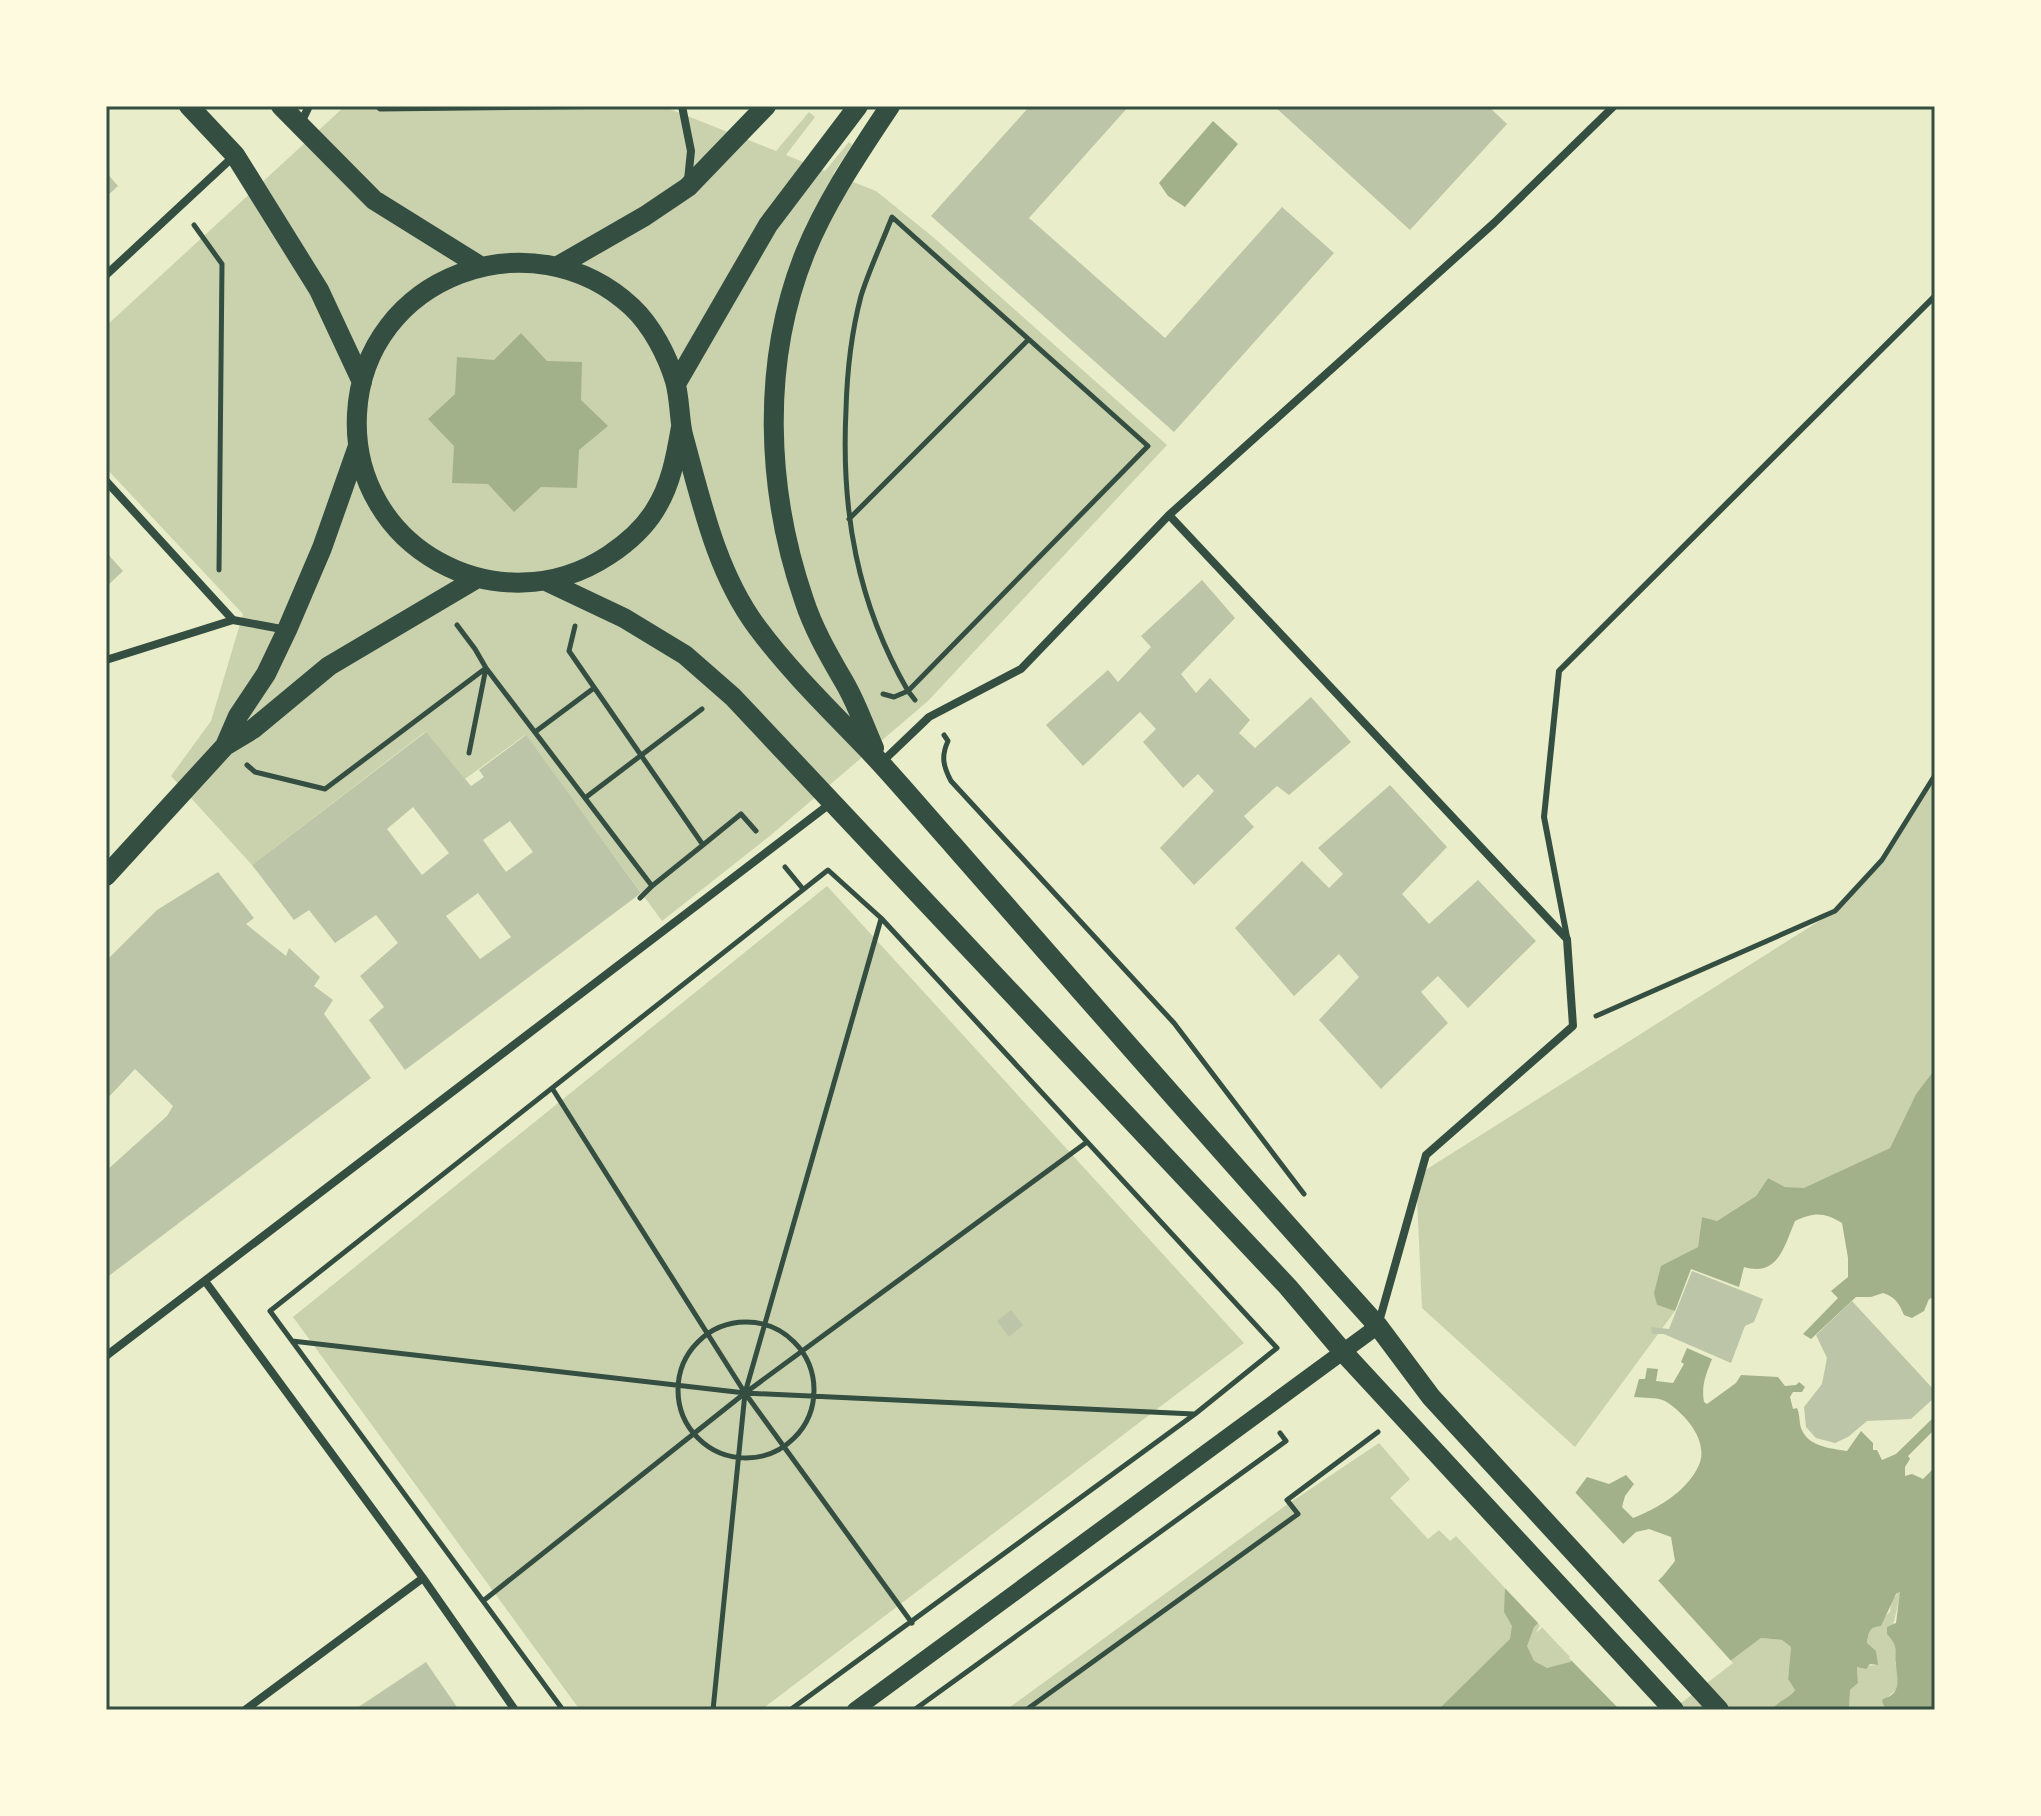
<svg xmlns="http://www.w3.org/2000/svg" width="2041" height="1816" viewBox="0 0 2041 1816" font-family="'Archivo Narrow',sans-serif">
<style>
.green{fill:#cad2ad}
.water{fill:#a3b18a;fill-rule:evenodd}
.pier{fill:#e9edc9}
.building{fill:#bcc5a7;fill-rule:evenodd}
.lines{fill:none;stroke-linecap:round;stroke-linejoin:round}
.path{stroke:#344e41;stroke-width:5}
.service{stroke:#344e41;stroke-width:6}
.minor{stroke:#344e41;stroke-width:8}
.secondary{stroke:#344e41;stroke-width:16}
.primary{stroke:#344e41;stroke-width:20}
.neatline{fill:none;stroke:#344e41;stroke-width:3}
</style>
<rect width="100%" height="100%" fill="#e9edc9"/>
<!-- green -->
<path class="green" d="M345,106H662L776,151L809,112L815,117L786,155L825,171L849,142L852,145L833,174L876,191L933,237L1167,445L928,701L771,835L662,921L525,735L465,779L425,732L252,865L171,776L211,721L243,614L106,468V326Z
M1935,775V1069L1916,1094L1890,1148L1804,1189L1785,1187L1768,1178L1756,1196L1717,1221L1702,1217L1698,1247L1689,1252L1657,1305L1675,1311L1575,1447L1422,1308L1416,1176L1835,911L1882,860Z
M827,886L1244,1343L761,1710H580L293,1317Z
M1379,1443L1410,1479L1390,1498L1428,1539L1439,1530L1450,1541L1456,1536L1620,1710H1006L1285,1506Z
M1901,1591L1893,1626L1898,1653L1895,1663L1899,1675L1897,1689L1882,1702L1886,1710H1871L1869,1707L1849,1710L1850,1690L1858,1683L1857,1667L1877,1665L1867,1643L1869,1630L1890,1612C1891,1603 1893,1596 1901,1591Z
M1761,1638L1782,1640L1791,1647L1788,1679L1795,1690C1790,1698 1779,1700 1771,1710H1665Z"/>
<!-- water -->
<path class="water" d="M1213,121L1238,144L1185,207L1168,196L1159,183Z
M521,333L547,361L582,362L581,400L608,426L579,450L577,488L541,487L514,512L488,484L452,483L454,446L428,419L455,394L457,357L494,360Z
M1935,1069V1297L1929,1299L1924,1311L1912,1318L1904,1315C1899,1303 1895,1297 1883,1293L1871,1297H1856L1811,1339L1803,1334L1838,1298L1831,1291L1848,1277V1258L1842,1223C1824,1212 1814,1212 1795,1221C1784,1247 1778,1277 1744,1267L1739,1287L1691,1269L1675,1311L1657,1305L1654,1293L1661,1266L1698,1247L1702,1217L1717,1221L1756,1196L1768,1178L1785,1187L1804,1188L1890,1148L1916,1094Z
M1687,1348L1712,1359C1706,1374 1701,1386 1704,1402L1707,1404L1736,1383L1741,1375L1778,1377L1785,1386L1796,1385L1799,1382L1805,1387L1802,1392H1793L1790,1397L1793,1409L1797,1408C1800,1415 1799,1421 1801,1428C1808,1447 1830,1448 1847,1451L1861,1431L1873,1443V1450H1877L1882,1460L1896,1454L1935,1416V1429L1908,1456L1910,1459L1905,1467V1476L1912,1474L1923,1479L1935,1467V1710H1886L1882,1702L1883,1699C1901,1694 1898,1681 1896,1666C1894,1650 1900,1648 1887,1634V1627L1896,1623L1900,1592L1896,1594L1881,1626C1869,1627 1869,1631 1867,1643L1876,1651L1878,1665L1870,1664L1866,1669L1857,1667L1858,1683L1850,1690L1849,1710H1771C1779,1700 1790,1698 1795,1690L1788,1679L1791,1647L1782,1640L1761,1638L1665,1710H1438L1510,1639L1512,1626L1504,1612L1505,1588L1587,1477L1609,1484L1626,1475L1634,1484L1625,1496L1622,1507L1633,1518C1657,1509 1685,1492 1697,1469C1712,1444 1686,1414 1665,1401C1657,1397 1643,1398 1634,1397L1639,1379H1645L1647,1368L1658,1369L1656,1381L1673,1383L1684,1364L1681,1362ZM1649,1529L1671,1537L1675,1561L1663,1576L1581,1654L1570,1662L1547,1668L1534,1661L1527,1646L1534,1627L1636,1532Z"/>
<!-- pier -->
<path class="pier" d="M1573,1490L1627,1548L1536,1633L1540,1625L1502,1585L1533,1541L1548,1529Z
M1655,1577L1733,1663L1672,1710H1620L1569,1658L1634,1593Z"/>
<!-- building -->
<path class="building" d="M1030,106H1129L1029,218L1165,338L1282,207L1334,253L1174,432L931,216Z
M1274,106H1488L1507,124L1410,230Z
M106,172L118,186L106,197Z
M106,552L123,571L106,587Z
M1202,580L1235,618L1181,674L1196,693L1210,678L1250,720L1239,733L1255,748L1311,697L1351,742L1289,795L1277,786L1244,816L1254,827L1194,885L1160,848L1214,791L1198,774L1183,788L1143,742L1156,729L1140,712L1083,766L1046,725L1108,670L1118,682L1151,647L1141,636Z
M426,732L471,786L484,777L479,770L526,735L641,893L405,1070L369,1020L384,1007L360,976L398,943L376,915L335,943L309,910L294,920L252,865ZM413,807L449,853L422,875L387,829ZM510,821L533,852L506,872L483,840ZM478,893L511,937L480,959L446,916Z
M1390,785L1447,847L1402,894L1429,924L1478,880L1536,941L1468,1008L1438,976L1421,992L1448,1023L1381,1089L1319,1020L1359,977L1339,954L1294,996L1235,928L1302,861L1329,888L1343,874L1318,848Z
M218,872L254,918L246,924L286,956L289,948L320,977L314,986L333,1000L324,1014L371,1078L106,1278V1171L167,1116L173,1106L135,1069L106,1100V961L157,910Z
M1692,1271L1763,1299L1754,1322L1745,1326L1731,1363L1664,1334H1652L1651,1327L1669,1329Z
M1852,1301L1935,1391V1397L1911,1419L1867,1421L1848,1437L1835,1443L1816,1438L1806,1427L1804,1407L1822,1384L1827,1358L1816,1335Z
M1011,1310L1023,1325L1009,1337L997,1321Z
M426,1662L459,1710H354Z"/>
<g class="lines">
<!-- path -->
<path class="path" d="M377,106L380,109L625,106
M892,217L1148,446L908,691C857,603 841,511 846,410C847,372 851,334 861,296C869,270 882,243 892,217Z
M194,225L222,264L219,570
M849,519L1028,340
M457,625L475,649L486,668L652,886L703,845
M575,626L569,651L703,845L741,814L756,831
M883,694L894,697L908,691L915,700
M535,732L594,688
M944,735L948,741C941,756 943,766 951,781L1174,1023L1304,1194
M247,765L255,772L325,789L486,668L469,753
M585,798L702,709
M785,867L803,889
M640,898L652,886
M881,919L745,1393L1194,1414
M1596,1016L1835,911L1882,860L1935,775
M552,1088L745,1393L912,1623
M678 1390a68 68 0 1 1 136 0a68 68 0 1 1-136 0Z
M292,1341L745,1393L713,1710
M483,1601L745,1393L1087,1142
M563,1710L270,1311L828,870L881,918L1277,1348L1195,1414L790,1710
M914,1710L1286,1441L1280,1433
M1026,1710L1298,1514L1287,1500L1378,1432"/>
<!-- service -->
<path class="service" d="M1567,937L1544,817L1559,671L1935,296"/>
<!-- minor -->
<path class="minor" d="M682,106L691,151L688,180
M300,125L309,106
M106,275L234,156
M106,481L233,620L287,630
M1169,515L1567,939L1573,1026L1426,1155L1379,1322
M106,660L233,620
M882,762L929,717L1021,669L1169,515L1494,223L1614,106
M205,1281L423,1578L515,1710
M106,1356L831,803
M245,1710L423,1578"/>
<!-- secondary -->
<path class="secondary" d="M855,1710L1378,1326"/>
<!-- primary -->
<path class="primary" d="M189,106L235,155L319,290L362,382
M281,106L374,200L480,266
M558,266L645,216L688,187L766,106
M676,384L768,225L858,106
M681,427C676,456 671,485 655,510C644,528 627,543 609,555C499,628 350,548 357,414C364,276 532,214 632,307C652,326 667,355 675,381C680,399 679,418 683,435C701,500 716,572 757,627C791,673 834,714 874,756C901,785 927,816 953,845C1094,1006 1235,1168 1378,1326L1431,1397L1719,1710
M548,582L624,618L685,655L733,697L1288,1287L1344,1353L1674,1710
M225,746L238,716L266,674L287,630L322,548L358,446
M874,748C865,728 858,707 847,687C831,659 814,631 804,600C766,490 761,362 805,253C826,201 859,153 890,106
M106,876L225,746L253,729L329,666L476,579"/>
</g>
<!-- border -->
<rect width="2041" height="1816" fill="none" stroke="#fefae0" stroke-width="216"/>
<rect x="108" y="108" width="1825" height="1600" class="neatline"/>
</svg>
